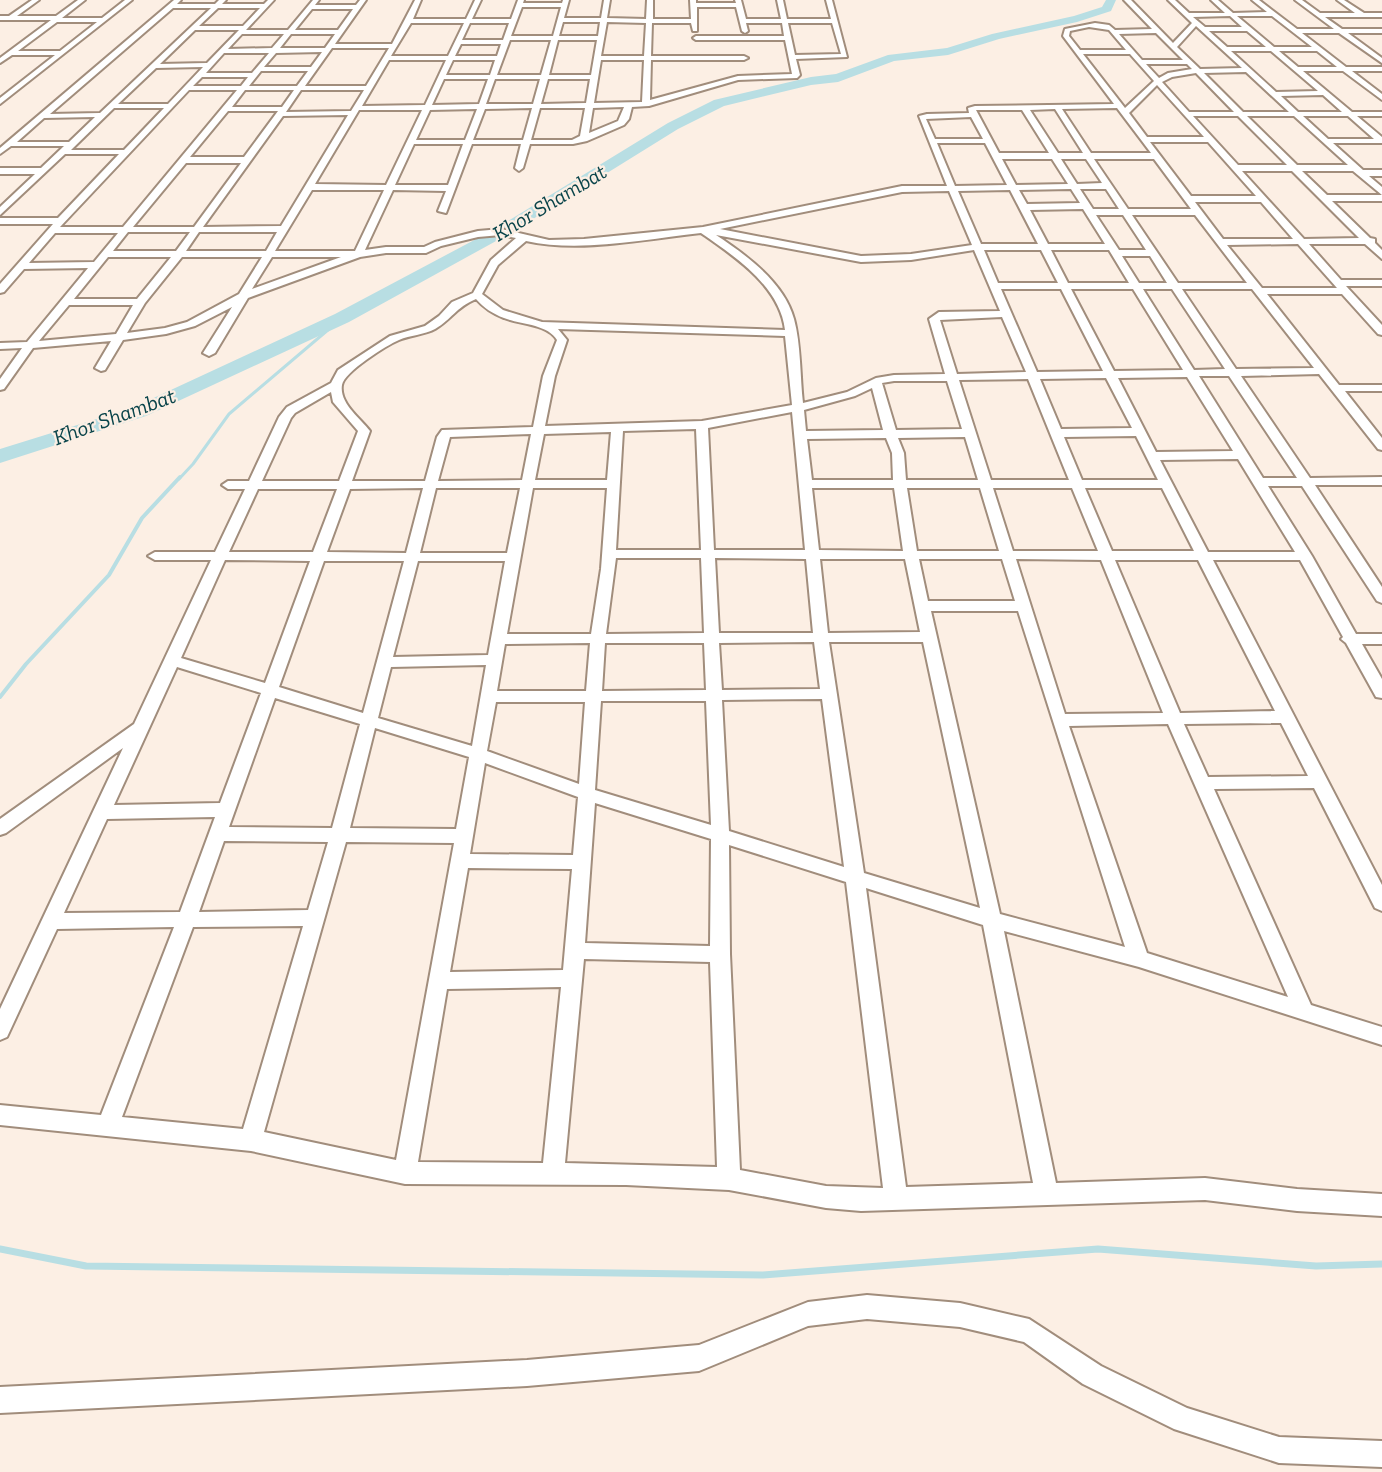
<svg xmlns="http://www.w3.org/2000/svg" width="1382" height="1472" viewBox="0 0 1382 1472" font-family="'Zilla Slab',serif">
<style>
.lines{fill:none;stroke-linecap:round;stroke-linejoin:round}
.stream-far2{stroke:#b8dee3;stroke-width:3}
.stream-far1{stroke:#b8dee3;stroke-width:4}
.stream{stroke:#b8dee3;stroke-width:7}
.river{fill:#b8dee3;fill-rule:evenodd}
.street-casing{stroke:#a18d7c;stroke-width:4}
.street{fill:#fff;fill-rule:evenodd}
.labels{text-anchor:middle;stroke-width:4.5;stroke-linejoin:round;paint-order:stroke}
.far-water-label{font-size:22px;font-style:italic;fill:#09444a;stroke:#fcefe4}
</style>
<rect width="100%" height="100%" fill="#fcefe4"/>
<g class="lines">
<!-- stream-far2 -->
<path class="stream-far2" d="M179,479L193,464L229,414L342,318"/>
<!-- stream-far1 -->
<path class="stream-far1" d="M0,697L26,664L109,575L142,518L180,477"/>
<!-- stream -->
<path class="stream" d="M0,1249L86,1266L763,1275L1098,1249L1316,1266L1382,1264"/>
<!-- river -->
<path class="river" d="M1106,0H1116L1111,11L1077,22L999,39L948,55L894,61L838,82L811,85L724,106L678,129L507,235L349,322L146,416L0,463V449L132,408L335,314L495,229L668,123L714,100L811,77L836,74L888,55L947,48L992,34L1074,16L1102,7Z"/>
<defs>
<path id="street" d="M32,0H39L17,16H56L78,0H85L62,18H102L125,0H132L0,104V98L55,55H12L0,63V58L51,20H0V16H9ZM57,22H97L60,51H18Z
M174,0H181L177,4H215L219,0H226L222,4H264L268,0H274L246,30H288L313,0H319L315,5H356L360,0H366L335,44H392L415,0H421L413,19H466L475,0H481L472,19H511L518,0H524L523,3H562L563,0H569L564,18H601L604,0H610L607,18L646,19L647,0H653V19H691L690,0H696V3H736L735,0H741L746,19H781L777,0H783L787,19H831L826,0H832L847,57L796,59L800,75L797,78L738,80L649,106L632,107L629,119L624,125L587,141L573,144H530L523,168L519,171L515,168L521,144H472L446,213L438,211L446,191L393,190L365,250L386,247H424L435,242L478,231L501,229L549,240L584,239L703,227L902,186H947L919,116L927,114L969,113L968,108L975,106L1114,104L1063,36L1065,29L1095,23L1109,25L1115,30L1152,29L1124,0H1131L1173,43L1192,23L1168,0H1175L1189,13H1225L1211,0H1218L1233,13L1267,12L1252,0H1259L1297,29H1334L1295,0H1302L1320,13H1355L1337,0H1344L1364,13H1382V17H1325L1342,29H1382V33H1348L1382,58V63L1339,33H1302L1346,67H1382V71H1352L1382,94V100L1343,71H1303L1352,112H1382V116H1357L1382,137V143H1333L1363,170H1382V176H1369L1382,187V195L1353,171H1302L1327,195H1382V201H1332L1370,238L1375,239V243L1382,250V259L1365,244H1309L1341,280H1382V286H1346L1382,325V335L1378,334L1342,294H1267L1339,385H1382V391H1345L1382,438V450L1378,449L1319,374L1241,376L1310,478L1382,477V485H1315L1382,587V603L1377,601L1302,486H1268L1312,556L1356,634H1382V644H1362L1382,679V698L1376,697L1346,643L1341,639L1343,637L1300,560H1213L1382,885V911L1375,908L1314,788L1214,789L1311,1005L1382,1027V1045L1139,967L1004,931L1056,1183L1205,1178L1297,1189L1382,1194V1216L1297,1211L1205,1200L861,1211L826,1208L729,1190L626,1185L405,1184L251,1151L0,1125V1105L101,1115L174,927L57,929L7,1037L0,1040V1009L123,748L6,833L0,835V819L134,724L211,560H155L148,556L155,552H215L245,489H228L222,485L228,481H249L279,417L287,407L331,383L338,370L390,336L425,326L439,316L452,302L473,293L491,260L516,238L501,235L478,237L441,246L426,253H386L360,257L248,298L215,353L209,356L203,353L232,307L195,326L166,334L123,340L105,370L101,371L95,368L111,341L33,348L4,389L0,390V379L22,348L0,349V343L27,342L88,268L24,269L4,292L0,293V284L53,224H0V218H58L119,154H65L0,215V207L35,174H0V168H41L64,146H11L0,154V148ZM522,7H561L553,36H511ZM697,7H736L742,31L745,33L748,31L746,23H782L784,36H696L693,38L696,40H785L792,74L738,76L650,100L651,60H744L748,58L744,56H651L652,23H691L693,31H697ZM173,8H211L100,113L50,114ZM218,8H260L243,26H199ZM312,9H353L338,30H295ZM1230,16L1242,27H1205L1193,17ZM1237,16H1272L1312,47H1274ZM563,22H600L598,36H559ZM607,22L646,23L644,56H601ZM411,23H464L448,56H391ZM470,23H509L503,40H462ZM788,23H832L841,54L795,55ZM1196,26L1242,68L1200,69L1177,47ZM1089,27L1109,30L1126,50H1080L1069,36L1070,31ZM195,30H239L207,63L160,64ZM1209,31H1247L1266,47H1227ZM1156,33L1183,60H1142L1119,34ZM242,34H284L272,48L228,49ZM291,34H335L325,48H280ZM510,40H551L541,75H497ZM558,40H597L591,75H549ZM461,44H501L497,56H455ZM332,48H389L366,86H305ZM1231,51H1271L1318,91L1276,92ZM1279,51H1317L1337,67H1298ZM322,52L311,67H264L276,53ZM224,53H269L252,73H206ZM1083,54H1130L1154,81L1125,108ZM389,60H446L425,105L362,106ZM453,60H495L490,75H446ZM601,60H644L642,102L594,103ZM1146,64H1187L1192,69L1168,73L1159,78ZM203,67L168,104H118L156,68ZM261,71H308L297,86H249ZM1246,72L1289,112H1243L1204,73ZM1196,73L1234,112H1189L1162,82L1172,77ZM202,77H248L241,86H193ZM444,79H488L479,104L432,105ZM495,79H540L533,104H486ZM548,79H590L586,103L541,104ZM1157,85L1204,137H1147L1129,113ZM189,90H237L123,227H60ZM245,90H294L282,107H232ZM301,90H364L351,111L286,112ZM1323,95L1342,112H1298L1281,96ZM624,107L618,121L589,133L593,108ZM114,108H164L124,150H71ZM532,108L523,140H473L485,109ZM540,108H585L580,136L572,140H531ZM1117,108L1151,153H1091L1062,109ZM477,109L465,140H416L430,110ZM1055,109L1083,153H1058L1030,110ZM359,110H422L386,185L315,184ZM976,110H1022L1049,153H999ZM228,111H278L244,157H190ZM348,115L281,226L203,227L283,116ZM1193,116H1238L1287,165H1238ZM1247,116H1294L1348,165H1297ZM1303,116H1348L1374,139H1328ZM95,117L69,142H17L44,118ZM971,117L983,139H935L926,119ZM1150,142H1208L1256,196H1191ZM937,143H985L1007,185L955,186ZM414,144H463L448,185H395ZM1002,159H1052L1068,184L1016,185ZM1061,159H1086L1102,183L1077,184ZM1094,159H1154L1191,209H1128ZM186,163H241L194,227H133ZM1242,171H1292L1359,238L1304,239ZM1071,189L1080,203L1027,204L1019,190ZM1080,189H1106L1119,209H1093ZM312,190H384L355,251H275ZM1010,190L1038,244H981L958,191ZM949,191L972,245L911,254L861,256L720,229L902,192ZM1195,202H1261L1293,239H1223ZM1083,209L1105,244H1048L1030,210ZM1096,215H1123L1146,250H1119ZM1132,215H1195L1247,283H1178ZM128,232H190L176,251H113ZM199,232H277L266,251H186ZM55,233H118L94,262L29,263ZM701,233C734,256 780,286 785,330L542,322L503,310L482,294L498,265L526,241C580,253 646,239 701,233ZM716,235L861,262L911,260L974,250L1000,311L939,312L929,319L945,374L894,375L876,378L847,392L803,403C800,377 801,344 794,319C784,282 746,255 716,235ZM1298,244L1337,288H1262L1227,245ZM984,250H1041L1058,283H998ZM1051,250H1109L1129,283H1068ZM1122,256H1150L1167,283H1139ZM108,257H171L137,299H74ZM182,257H262L239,294L187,322L165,328L127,333L145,303ZM272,257H341L252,289ZM1001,289H1061L1103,371L1037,372ZM1071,289H1133L1183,370L1114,371ZM1143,289H1172L1225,369L1194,370ZM1182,289H1252L1314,368L1236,369ZM476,299C484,308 493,314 504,318C519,324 548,324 557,340L543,376L533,427L442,430L437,437L425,481H352L370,431C360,418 339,403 342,385C344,372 387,345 399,340C410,335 424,335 435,329C452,319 455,308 476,299ZM69,305H133L116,334L39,341ZM1002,317L1026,372L957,374L940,320ZM558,329L785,336L792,405L702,421L545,426L555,376L567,340ZM1199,376H1229L1297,478H1263ZM1187,377L1233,451L1156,452L1118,378ZM1106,378L1132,428L1061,429L1040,379ZM1028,379L1069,480H991L959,380ZM894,381H947L962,429L896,430L882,383ZM872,388L883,430L806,431L804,410L855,396ZM331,392L333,402L358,431L339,481H262L291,418L295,413ZM792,412L805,550H714L708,428ZM696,429L701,550H616L623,431ZM611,432L607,480H535L544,434ZM531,434L522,480L438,481L450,437ZM1136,436L1158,480H1082L1064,437ZM965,437L978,480H906L904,453L898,438ZM886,438L892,453L893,480H812L807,439ZM1238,459L1295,552H1208L1160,460ZM423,488L406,553L327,552L350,489ZM436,488H520L507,553H420ZM533,488H607L601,569L591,634H507ZM812,488H894L903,551L819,550ZM907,488H980L999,551H917ZM993,488H1072L1098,551H1013ZM1085,488H1162L1194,551H1112ZM258,489H337L313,552H229ZM616,558H701L704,633L606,634ZM715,558L806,559L813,633H719ZM820,559H905L920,632L828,633ZM919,559H1002L1015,601H928ZM1016,559L1101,560L1163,713L1065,714ZM225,560L310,561L265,683L181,658ZM1115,560H1198L1275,711L1180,713ZM324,561H404L363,713L279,687ZM418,561H505L488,655L393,657ZM931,611H1018L1125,947L1000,914ZM814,642L820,689L722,690L719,643ZM829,642H923L980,908L864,873ZM590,643L586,691H497L505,644ZM605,643H704L706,690L602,691ZM486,665L472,746L378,718L391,667ZM177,667L261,693L220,803L114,805ZM275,698L360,724L332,828L229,827ZM822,699L844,867L729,831L722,700ZM601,701H706L711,825L595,790ZM496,702H585L579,784L487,751ZM1281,723L1308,776L1208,777L1184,724ZM1168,724L1288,997L1147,953L1069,726ZM375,728L469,757L456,829L350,828ZM485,763L578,797L573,855L470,854ZM595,803L711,839L710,946L585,943ZM215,817L180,912L64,913L107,819ZM224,841L328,842L308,910L199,912ZM346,842L454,843L396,1160L264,1132ZM729,845L846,882L883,1188L826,1186L740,1170L730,954ZM468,868L572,869L563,970L450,972ZM866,888L983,925L1033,1183L906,1187ZM303,926L243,1129L122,1117L193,927ZM584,959L710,962L717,1167L565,1163ZM561,987L543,1163L418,1162L447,989Z
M867,1295L960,1303L1029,1319L1101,1366L1187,1408L1279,1437L1382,1441V1467L1279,1463L1174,1429L1083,1384L1024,1342L960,1327L867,1319L808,1326L699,1371L527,1386L0,1413V1387L527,1360L699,1345L808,1302Z"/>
</defs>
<!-- street casing -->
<use href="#street" class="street-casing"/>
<!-- street -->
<use href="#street" class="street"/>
</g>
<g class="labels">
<!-- far-water labels -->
<g class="far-water-label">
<text transform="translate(549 202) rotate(-31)" y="8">Khor Shambat</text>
<text transform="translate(114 416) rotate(-20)" y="8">Khor Shambat</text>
</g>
</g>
</svg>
